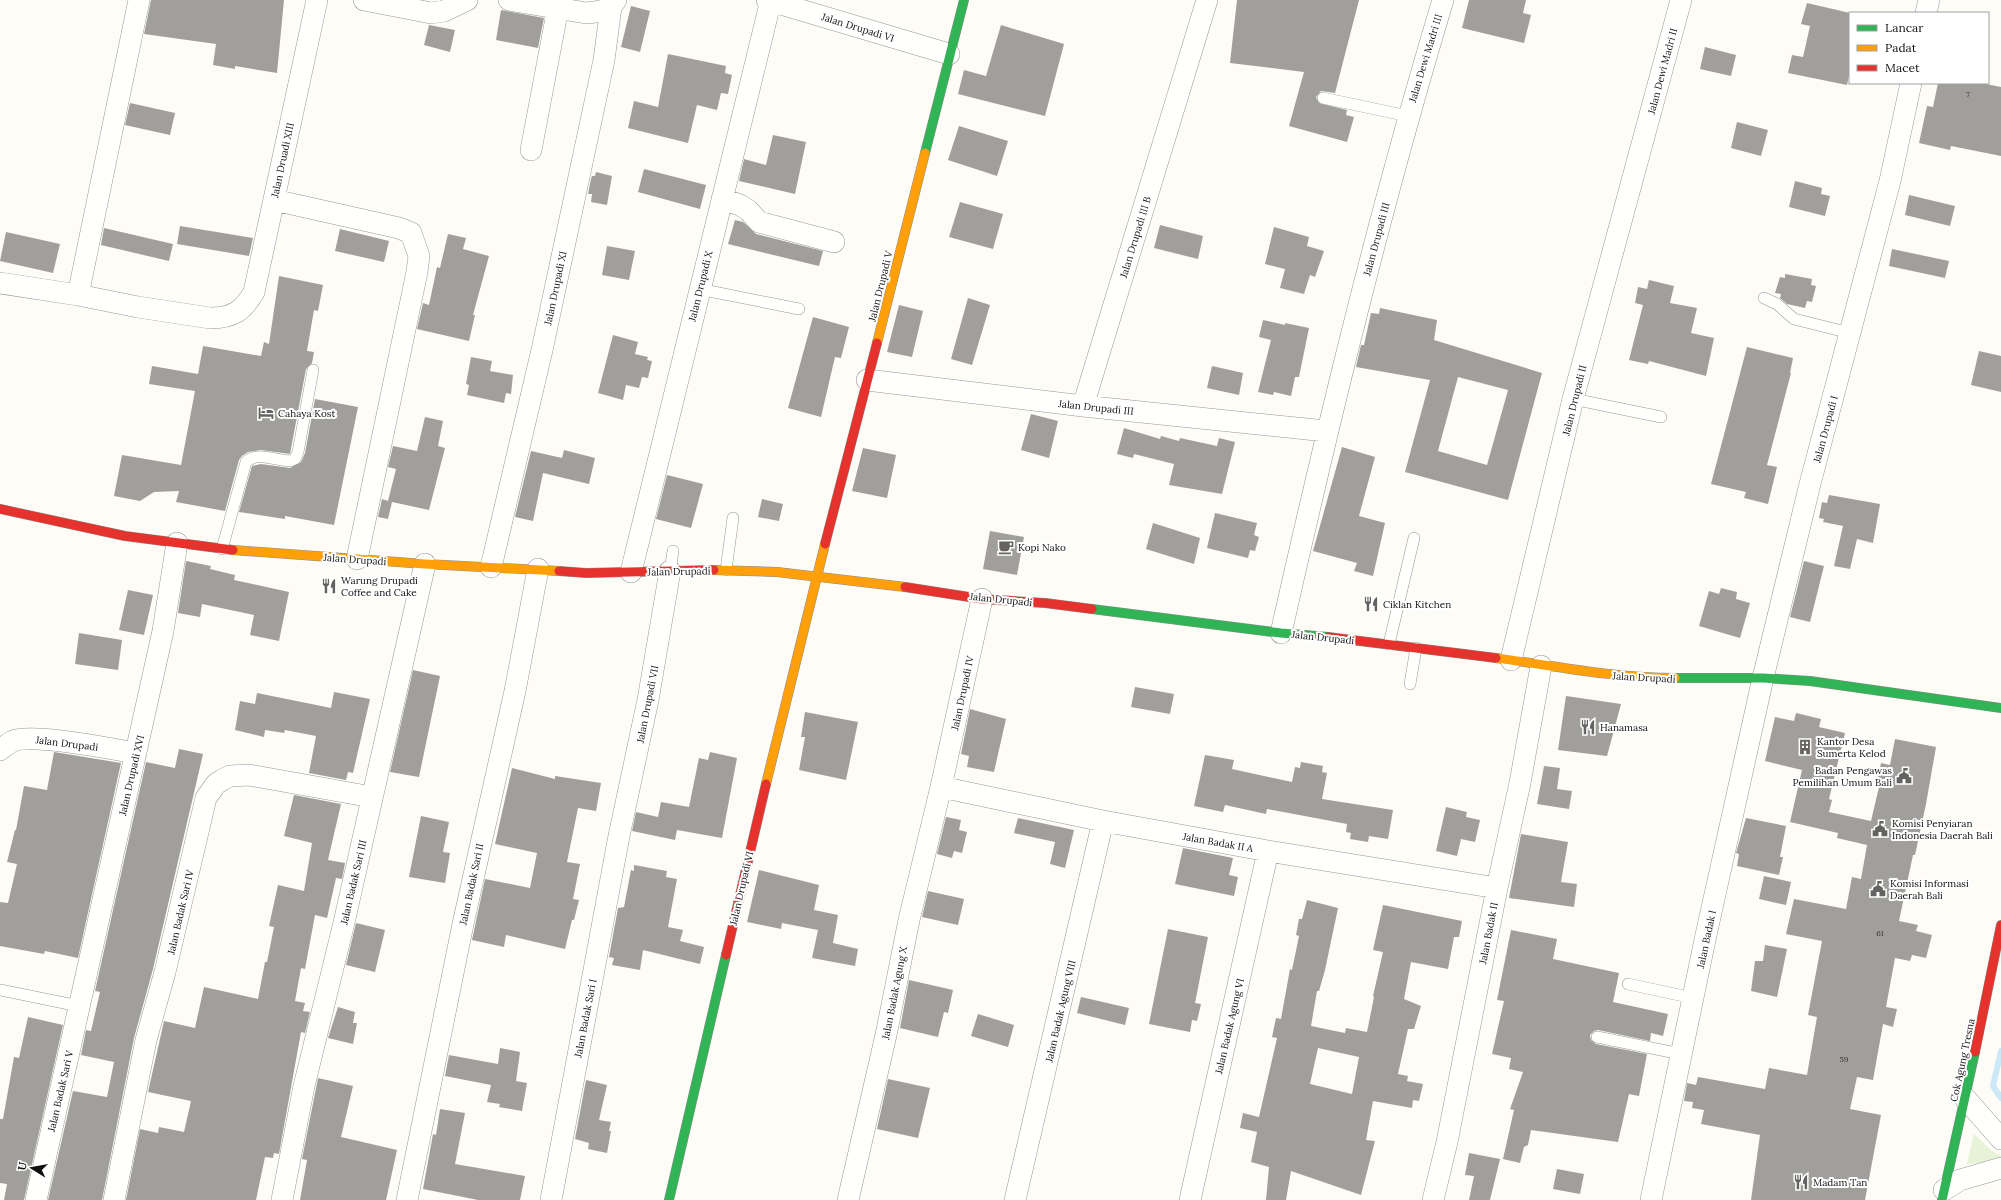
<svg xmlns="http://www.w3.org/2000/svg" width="2001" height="1200" viewBox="0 0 2001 1200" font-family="Lora,serif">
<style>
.green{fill:#e7f3d7}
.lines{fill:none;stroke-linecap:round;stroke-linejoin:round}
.stream{stroke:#cde8f7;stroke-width:6}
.building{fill:#a19f9c;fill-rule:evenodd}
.lane-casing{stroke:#979795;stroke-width:12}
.street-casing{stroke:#979795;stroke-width:22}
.fast-casing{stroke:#8e8d8b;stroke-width:10}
.slow-casing{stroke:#8e8d8b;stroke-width:10}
.jam-casing{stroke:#8e8d8b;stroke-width:10}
.lane{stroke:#fffffe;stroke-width:11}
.street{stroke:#fffffe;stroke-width:21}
.fast{stroke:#30b455;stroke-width:9}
.slow{stroke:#ff9f0a;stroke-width:9}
.jam{stroke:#e5322d;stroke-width:9}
.labels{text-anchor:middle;stroke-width:4;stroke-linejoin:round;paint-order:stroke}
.number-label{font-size:8px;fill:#353434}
.street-label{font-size:10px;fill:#111;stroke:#fff}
.poi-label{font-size:10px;fill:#111;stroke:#fff;text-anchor:start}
</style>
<rect width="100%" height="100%" fill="#fdfcf7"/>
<!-- green -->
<path class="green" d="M1974,1134L1992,1151L2001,1156V1161L1967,1164Z"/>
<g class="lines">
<!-- stream -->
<path class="stream" d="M2001,1051L1993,1086L2001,1098"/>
</g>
<!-- building -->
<path class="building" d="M151,0H284L277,73L235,66V69L213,65L216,44L144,34Z
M1237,0H1359L1335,93L1321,91L1316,97L1319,103L1347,110L1346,115L1354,117L1347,142L1289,126L1304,72L1230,63Z
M1469,0H1526L1523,13L1531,15L1524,43L1462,28Z
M1807,3L1850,13V71L1847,85L1788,73L1792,55L1803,57L1810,26L1801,24Z
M631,6L650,11L640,52L621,47Z
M501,10L544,18L538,48L496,40Z
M429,25L455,30L450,52L424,45Z
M1001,25L1064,44L1045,116L958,94L964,70L986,76Z
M1705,47L1736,55L1731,76L1700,69Z
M668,54L726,66L725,73L732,75L728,94L721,93L717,110L697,105L688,143L628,128L634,101L658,107Z
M1938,83H1981L2001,87V156L1951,146L1950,150L1919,143L1927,106L1933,107Z
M130,103L175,113L170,135L125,125Z
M1737,122L1768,130L1761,156L1731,148Z
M959,126L1008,141L997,176L948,160Z
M773,135L806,142L795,194L739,181L744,159L766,165Z
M644,169L706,185L700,209L638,192Z
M596,172L612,176L607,205L591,202L592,194H588L591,179L592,176H595Z
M1795,181L1822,188L1821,194L1830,196L1825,216L1789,207Z
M1909,195L1955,206L1950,226L1905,215Z
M960,202L1003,214L993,249L949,237Z
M735,220L743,222L756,234L823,251L819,266L728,244Z
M1160,225L1203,236L1198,259L1154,248Z
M180,226L253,238L249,256L177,244Z
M1274,227L1309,237L1307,246L1324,251L1315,277L1310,275L1304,294L1280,288L1285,269L1265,264Z
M104,228L173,244L169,261L101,245Z
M340,229L389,241L384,262L335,251Z
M6,232L60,244L53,273L0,261Z
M448,234L466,238L463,249L489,256L473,315H475L469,341L417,329L423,303L429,305L437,267L440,268Z
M607,246L635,251L629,280L602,275Z
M1892,249L1949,261L1945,278L1889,266Z
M1785,274L1812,279L1811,285L1816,286L1812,302L1807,301L1805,308L1787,304L1780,298L1781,294L1775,293L1780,277L1785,278Z
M279,276L323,285L318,311L314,310L307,351L314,352L312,363L306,369L290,454L261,450L248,452L242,456L239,460L225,511L176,502L179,491L154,492L140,501L114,496L122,455L181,465L195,391L149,384L152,366L198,374L203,346L261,356L264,342L269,344Z
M1649,280L1674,286L1670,303L1697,308L1691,333L1714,338L1706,376L1649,361L1648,364L1629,360L1643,305L1635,303L1638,287L1647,289Z
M968,298L990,305L972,365L951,359Z
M899,305L923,311L912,357L887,352Z
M1380,308L1437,320L1434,340L1542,373L1508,500L1405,472L1430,380L1356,367L1361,345H1364L1371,313L1379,314ZM1458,377L1508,390L1487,465L1438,451Z
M813,317L849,327L841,358L835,357L821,417L788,408Z
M1263,320L1285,325V323L1309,328L1299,377H1295L1291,396L1274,392L1273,395L1258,392L1271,340L1259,337Z
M613,335L638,342L635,354L648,357L647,360L652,361L648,378L642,377L639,388L626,385L623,400L598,393Z
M1747,347L1793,358L1790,373H1791L1767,465L1777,467L1768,504L1744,498L1746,492L1711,484Z
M1979,351L2001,356V392L1971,385Z
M471,357L492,361L490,371L513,375L511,394L506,393L504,403L467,395L469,385L466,384Z
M1212,366L1243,373L1239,395L1207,388Z
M315,399L358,407L334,525L285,516V519L239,512L252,466L261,464L290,468L301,462L305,453Z
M1031,414L1058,421L1049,458L1021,450Z
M425,417L443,421L438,446L445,448L429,510L392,502L388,519L378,517L382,499L388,501L396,469L388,467L393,446L417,451Z
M1124,428L1160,439L1161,436L1179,441L1180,438L1217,446L1219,438L1235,442L1222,494L1169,485L1174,464L1134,454L1133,458L1117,454Z
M1342,447L1375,457L1359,516L1385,523L1373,576L1354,571L1357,563L1313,551Z
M863,448L896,455L887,498L852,491Z
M564,450L595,458L589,484L543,473L533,521L515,517L531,451L562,458Z
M667,475L703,484L691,528L656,519Z
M1829,495L1880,504L1873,543L1857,539L1850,569L1834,566L1843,526L1823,522L1824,519L1819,518L1822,502L1827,503Z
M762,499L783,504L779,521L758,517Z
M1215,513L1257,523L1254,535L1259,537L1255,551L1250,550L1248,558L1207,548Z
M1153,523L1200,538L1194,564L1146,549Z
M990,531L1024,537L1017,575L983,569Z
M186,561L211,566L210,569L235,575L234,580L289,592L279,641L250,635L254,615L202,604L200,617L178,613Z
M1804,561L1824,566L1810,622L1790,617Z
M1721,588L1737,592L1736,599L1750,603L1740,638L1699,626L1709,591L1719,594Z
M128,590L153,595L144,635L119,630Z
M79,633L122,640L118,670L75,664Z
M413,670L440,676L419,777L390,772Z
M1135,687L1174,694L1170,714L1131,707Z
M334,692L370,699L353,773L348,772L346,780L309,773L316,736L285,730L284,733L265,730L264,737L235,730L240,701L255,704L257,693L331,708Z
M1566,696L1621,704L1607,756L1558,750Z
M970,709L1006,719L994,772L967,767L969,756L961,754Z
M805,712L858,722L846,780L799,770L805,737H801Z
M1796,713L1821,719L1819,727L1845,733L1829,799L1832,800L1829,812L1871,821L1879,787L1876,786L1881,763L1890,765L1895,739L1936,747L1926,804L1915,855H1913L1899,921L1918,925L1916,931L1932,935L1926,958L1912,955L1910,961L1895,958L1886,1007L1897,1009L1893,1027L1883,1024L1873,1080L1857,1077L1850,1109L1881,1115L1865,1200H1751L1760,1135L1701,1124L1704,1110L1692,1108L1693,1102L1684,1101L1687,1083L1696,1085L1698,1077L1765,1089L1769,1068L1807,1075L1817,1017L1808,1015L1822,941L1786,934L1794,899L1846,909L1852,877L1861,879L1867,845L1837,838L1838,833L1790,822L1802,770L1765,761L1775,717L1794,721Z
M179,749L203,754L153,969L134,1038L102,1200H48L73,1091L107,1097L114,1062L81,1055L86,1030L91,1031L100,992L95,991L146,762L175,768Z
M54,752L121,763L78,958L45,951L44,954L0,946V902L8,903L17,864L7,862L15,830H16L24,786L47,790Z
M710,752L737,758L722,838L677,830L675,840L632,831L636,812L658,817L661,802L689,807L699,758L708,760Z
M1205,755L1234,760L1232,769L1292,782L1295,767L1300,768L1301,762L1323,766L1322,772L1327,773L1322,799L1393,810L1388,839L1369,836L1368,842L1350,839L1351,833L1346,832L1347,824L1267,809L1266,814L1225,805L1223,812L1194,806Z
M1544,766L1560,768L1557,789L1572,791L1569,809L1537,804Z
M512,768L555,779V776L601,783L596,811L578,808L567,862L580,864L573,899L579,900L574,920H572L565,949L506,935L504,947L472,940L485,879L530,888L537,853L495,844Z
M294,795L341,804L328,860L345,863L342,879L336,878L327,918L315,915L305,969L301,968L295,1001L305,1003L303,1011L310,1012L305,1033L301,1032L279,1154L274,1153L273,1158L265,1157L256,1200H126L140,1129L158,1133L159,1127L184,1132L191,1101L148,1092L164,1021L195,1028L204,987L258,999L265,962H267L274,927L269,926L278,885L304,891L312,843L284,836Z
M1446,807L1467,812L1466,817L1480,820L1475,842L1461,839L1457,856L1436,851Z
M421,816L449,822L443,852L450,853L445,883L409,877Z
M946,817L961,820L959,830L967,832L962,853L954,851L952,858L937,854Z
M1018,818L1074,830L1065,868L1050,864L1055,842L1014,833Z
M1746,818L1786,826L1780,857H1783L1779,875L1737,866L1739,854L1736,853Z
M1521,834L1568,842L1561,882L1577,884L1574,907L1509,898Z
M1183,848L1233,858L1229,875L1238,877L1234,896L1175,884Z
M634,865L667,871L666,877L677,879L668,927L683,930L680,941L704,947L700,964L643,950L640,970L612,965L614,958L609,957L618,908L624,907L631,870L634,871Z
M759,870L819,885L814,910L838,915L833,943L858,949L855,966L812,958L818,930L782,923L781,929L747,922Z
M1764,876L1791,882L1786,905L1759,899Z
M928,891L964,899L958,925L922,917Z
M1307,900L1338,908L1325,970L1319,991H1317L1311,1026L1345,1033L1346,1028L1367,1032L1374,997L1373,996L1383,952L1373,950L1383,905L1462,921L1459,937H1454L1448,969L1411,962L1404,999L1421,1006L1414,1029H1408L1398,1074L1408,1076L1407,1081L1423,1084L1419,1101L1413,1100L1412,1108L1373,1101L1366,1140L1375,1141L1361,1195L1291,1171L1286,1200H1266L1269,1167L1251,1162L1257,1132L1240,1128L1243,1113L1259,1117L1277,1038L1272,1037L1276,1018L1281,1019L1290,969L1292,970L1299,936L1296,935L1299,919H1302ZM1318,1048L1359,1057L1352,1094L1310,1084Z
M356,923L385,930L375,972L346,965Z
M1168,929L1208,937L1195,1003L1201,1004L1197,1021L1192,1020L1190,1032L1149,1024Z
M1511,930L1557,939L1553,959L1619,973L1613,1002L1668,1014L1663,1036L1651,1033L1650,1041L1598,1030L1594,1031L1590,1035L1591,1040L1596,1044L1647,1054L1639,1096L1629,1094L1618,1142L1531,1130L1528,1145L1524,1147L1520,1163L1503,1159L1514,1110L1510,1109L1523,1072L1509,1069L1511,1058L1492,1054L1504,1001L1497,1000Z
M1765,945L1787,949L1777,997L1751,991L1755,961H1763Z
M909,980L953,990L948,1013L944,1012L938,1037L900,1028Z
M1081,997L1129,1008L1125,1025L1077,1013Z
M338,1007L355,1012L353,1023H357L353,1044L328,1038Z
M978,1014L1014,1025L1008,1047L971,1036Z
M28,1017L63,1025L24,1200H4L7,1184L0,1183V1119H3L14,1057L19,1058Z
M500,1048L520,1052L516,1081L527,1083L522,1111L499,1107L500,1104L487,1102L491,1085L445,1076L449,1055L498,1064Z
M318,1078L353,1086L341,1137L397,1150L386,1200H300L307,1160L302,1159Z
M888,1079L930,1088L918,1138L877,1129Z
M586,1080L607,1085L599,1120L611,1122L609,1131H611L607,1153L588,1149L589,1143L575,1139Z
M440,1109L465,1113L455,1164L525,1176L520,1200H478L423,1189L433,1134L436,1135Z
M1469,1153L1500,1159L1490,1200H1469L1474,1176L1465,1175Z
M1557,1169L1584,1174L1580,1194L1553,1189Z"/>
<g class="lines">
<defs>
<path id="lane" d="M1323,98L1408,116
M699,289L799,309
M1764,298L1777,304L1794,319L1850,333
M1573,399L1661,417
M222,549L246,462C257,451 276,461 290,461L295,459L298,452L313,370
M726,570L733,518
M670,571L673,551
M1389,644L1414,538
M1410,684L1416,648
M1628,984L1693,998
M0,990L79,1006
M1597,1037L1681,1054"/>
<path id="street" d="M364,0L431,13L444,11L467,0
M509,0L586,13C598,12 609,11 616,0
M767,0L949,54
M1926,13L1929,0
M531,150L558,8
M722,199L740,205L748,210L759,222L834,242
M274,200L399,228L411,233L419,256L417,272L357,559
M0,283L78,295L138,307L210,318C233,318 243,311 254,292L317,0
M78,295L139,0
M867,380L1083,406L1326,431
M1083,406L1207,0
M491,567L542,350L604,60L611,7
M631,572L771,0
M1281,633C1329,420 1380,209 1443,0
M1511,660L1573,399L1681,0
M0,750C4,747 9,743 13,741C34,733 111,749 136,753
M941,787L1103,821L1268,851L1497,888
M1965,1098L2001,1139
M1944,1190L1960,1180L2001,1168
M36,1200L163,631L177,543
M114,1200L146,1040L165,972L206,798L216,784L222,780L230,776L249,775L372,797
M282,1200L304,1086L343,927L425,564
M407,1200L463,924L515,691L538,569
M551,1200L619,836L648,700L670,571
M848,1200L886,1035L909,920L941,787L982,599
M1015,1200L1103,821
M1190,1200L1268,851
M1433,1200L1447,1142L1497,888L1520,783L1541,666
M1651,1200L1706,935L1763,678L1810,484L1890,181L1911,83"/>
<path id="fast" d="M925,153L964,0
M1092,609L1281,633L1328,637
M1675,678H1763L1810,681L2001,708
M669,1200L726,955
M1942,1200L1975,1052"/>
<path id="slow" d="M877,343L925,153
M233,550L425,564L559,571
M714,570L777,572L905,587
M1496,658C1556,666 1614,678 1675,678
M766,784L825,544"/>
<path id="jam" d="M0,509L125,536L233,550
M825,544L877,343
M559,571L586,573L714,570
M905,587L982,599L1045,603L1092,609
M1328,637L1496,658
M726,955L766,784
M1975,1052L2001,925"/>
</defs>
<!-- lane casing -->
<use href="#lane" class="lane-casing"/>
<!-- street casing -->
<use href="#street" class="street-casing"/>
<!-- fast casing -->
<use href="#fast" class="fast-casing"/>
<!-- slow casing -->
<use href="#slow" class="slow-casing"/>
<!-- jam casing -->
<use href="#jam" class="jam-casing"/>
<!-- lane -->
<use href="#lane" class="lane"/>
<!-- street -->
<use href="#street" class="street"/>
<!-- fast -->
<use href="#fast" class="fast"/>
<!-- slow -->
<use href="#slow" class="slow"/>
<!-- jam -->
<use href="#jam" class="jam"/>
</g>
<!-- icons -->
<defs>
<symbol id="hotel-bare" viewBox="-9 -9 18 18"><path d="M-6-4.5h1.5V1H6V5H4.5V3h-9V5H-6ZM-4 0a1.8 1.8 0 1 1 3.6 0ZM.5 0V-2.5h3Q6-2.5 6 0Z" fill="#646362" stroke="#fff" stroke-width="2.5" paint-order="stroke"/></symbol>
<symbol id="cafe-bare" viewBox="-9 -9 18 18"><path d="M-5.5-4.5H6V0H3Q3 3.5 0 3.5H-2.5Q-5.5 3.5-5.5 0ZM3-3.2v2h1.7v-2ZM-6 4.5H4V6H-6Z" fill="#646362" stroke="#fff" stroke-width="2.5" paint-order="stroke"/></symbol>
<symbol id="restaurant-bare" viewBox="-9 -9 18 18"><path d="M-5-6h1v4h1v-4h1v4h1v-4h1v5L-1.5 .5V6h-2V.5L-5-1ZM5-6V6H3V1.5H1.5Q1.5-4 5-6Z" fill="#646362" stroke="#fff" stroke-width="2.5" paint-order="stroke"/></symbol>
<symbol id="building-bare" viewBox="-9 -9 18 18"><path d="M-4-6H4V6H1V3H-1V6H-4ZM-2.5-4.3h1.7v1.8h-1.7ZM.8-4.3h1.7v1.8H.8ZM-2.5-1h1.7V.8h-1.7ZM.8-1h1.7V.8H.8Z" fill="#646362" stroke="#fff" stroke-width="2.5" paint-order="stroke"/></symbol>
<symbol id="civic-bare" viewBox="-9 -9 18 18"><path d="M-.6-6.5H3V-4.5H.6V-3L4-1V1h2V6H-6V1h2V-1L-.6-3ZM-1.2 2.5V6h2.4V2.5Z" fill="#646362" stroke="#fff" stroke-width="2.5" paint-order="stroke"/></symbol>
</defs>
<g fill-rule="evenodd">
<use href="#hotel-bare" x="255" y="402" width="22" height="22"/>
<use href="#cafe-bare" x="995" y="536" width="22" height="22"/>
<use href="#restaurant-bare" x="318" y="575" width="22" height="22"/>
<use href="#restaurant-bare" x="1360" y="593" width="22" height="22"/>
<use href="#restaurant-bare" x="1577" y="716" width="22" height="22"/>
<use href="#building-bare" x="1794" y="736" width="22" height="22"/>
<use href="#civic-bare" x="1893" y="765" width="22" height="22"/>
<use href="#civic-bare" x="1869" y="818" width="22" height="22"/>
<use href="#civic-bare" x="1867" y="878" width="22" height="22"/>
<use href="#restaurant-bare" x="1790" y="1171" width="22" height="22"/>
</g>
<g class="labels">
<!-- number labels -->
<g class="number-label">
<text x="1968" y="97">7</text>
<text x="1880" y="936">61</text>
<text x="1844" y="1062">59</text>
</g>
<!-- street labels -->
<g class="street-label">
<text transform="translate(858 27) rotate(17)" y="4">Jalan Drupadi VI</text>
<text transform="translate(1425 58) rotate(-73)" y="4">Jalan Dewi Madri III</text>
<text transform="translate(1662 71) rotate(-75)" y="4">Jalan Dewi Madri II</text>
<text transform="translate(282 160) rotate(-78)" y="4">Jalan Druadi XIII</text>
<text transform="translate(1135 237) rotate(-73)" y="4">Jalan Drupadi III B</text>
<text transform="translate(1376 239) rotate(-75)" y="4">Jalan Drupadi III</text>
<text transform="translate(700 286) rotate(-76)" y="4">Jalan Drupadi X</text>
<text transform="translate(880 286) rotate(-76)" y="4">Jalan Drupadi V</text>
<text transform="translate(555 288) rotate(-78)" y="4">Jalan Drupadi XI</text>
<text transform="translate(1574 400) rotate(-76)" y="4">Jalan Drupadi II</text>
<text transform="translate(1096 407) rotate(6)" y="4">Jalan Drupadi III</text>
<text transform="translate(1825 429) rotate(-75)" y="4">Jalan Drupadi I</text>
<text transform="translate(355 559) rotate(4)" y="4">Jalan Drupadi</text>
<text transform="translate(679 571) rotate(-1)" y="4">Jalan Drupadi</text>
<text transform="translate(1001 599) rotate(6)" y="4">Jalan Drupadi</text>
<text transform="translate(1323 637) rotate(6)" y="4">Jalan Drupadi</text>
<text transform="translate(1644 677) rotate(3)" y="4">Jalan Drupadi</text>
<text transform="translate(962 693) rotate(-78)" y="4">Jalan Drupadi IV</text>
<text transform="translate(647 704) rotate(-79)" y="4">Jalan Drupadi VII</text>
<text transform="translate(67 743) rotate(7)" y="4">Jalan Drupadi</text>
<text transform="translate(131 775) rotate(-77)" y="4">Jalan Drupadi XVI</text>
<text transform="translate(1218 842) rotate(10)" y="4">Jalan Badak II A</text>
<text transform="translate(353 882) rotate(-77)" y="4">Jalan Badak Sari III</text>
<text transform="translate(471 884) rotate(-78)" y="4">Jalan Badak Sari II</text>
<text transform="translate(741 888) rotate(-77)" y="4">Jalan Drupadi VI</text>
<text transform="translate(180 912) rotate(-77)" y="4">Jalan Badak Sari IV</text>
<text transform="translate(1488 933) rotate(-79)" y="4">Jalan Badak II</text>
<text transform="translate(1706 939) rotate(-78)" y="4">Jalan Badak I</text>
<text transform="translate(894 993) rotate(-79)" y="4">Jalan Badak Agung X</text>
<text transform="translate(1060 1011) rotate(-77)" y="4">Jalan Badak Agung VIII</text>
<text transform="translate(585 1018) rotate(-79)" y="4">Jalan Badak Sari I</text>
<text transform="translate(1229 1026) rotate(-77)" y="4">Jalan Badak Agung VI</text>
<text transform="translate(1962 1060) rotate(-78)" y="4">Cok Agung Tresna</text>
<text transform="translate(60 1091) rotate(-77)" y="4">Jalan Badak Sari V</text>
</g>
<!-- poi labels -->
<g class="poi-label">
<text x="278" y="417">Cahaya Kost</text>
<text x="1018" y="551">Kopi Nako</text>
<text x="341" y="584">Warung Drupadi<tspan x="341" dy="12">Coffee and Cake</tspan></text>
<text x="1383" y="608">Ciklan Kitchen</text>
<text x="1600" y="731">Hanamasa</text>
<text x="1817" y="745">Kantor Desa<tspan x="1817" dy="12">Sumerta Kelod</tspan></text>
<text x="1892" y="774" text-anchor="end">Badan Pengawas<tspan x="1892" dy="12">Pemilihan Umum Bali</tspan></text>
<text x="1892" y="827">Komisi Penyiaran<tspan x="1892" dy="12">Indonesia Daerah Bali</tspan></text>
<text x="1890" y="887">Komisi Informasi<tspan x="1890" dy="12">Daerah Bali</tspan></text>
<text x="1813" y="1186">Madam Tan</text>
</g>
</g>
<!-- legend -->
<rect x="1849" y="12" width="140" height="72" fill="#ffffff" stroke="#a0a0a0"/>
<rect x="1857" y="25" width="20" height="6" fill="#30b455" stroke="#a0a0a0"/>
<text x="1885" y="32" font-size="12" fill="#111111">Lancar</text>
<rect x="1857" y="45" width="20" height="6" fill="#ff9f0a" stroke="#a0a0a0"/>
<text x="1885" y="52" font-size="12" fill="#111111">Padat</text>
<rect x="1857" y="65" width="20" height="6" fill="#e5322d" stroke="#a0a0a0"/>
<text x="1885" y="72" font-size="12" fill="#111111">Macet</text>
<!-- north arrow -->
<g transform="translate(32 1168) rotate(281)" stroke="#ffffff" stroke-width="3" paint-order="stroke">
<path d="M0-3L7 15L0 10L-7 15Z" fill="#111111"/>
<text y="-6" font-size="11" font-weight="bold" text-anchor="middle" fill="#111111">U</text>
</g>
</svg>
